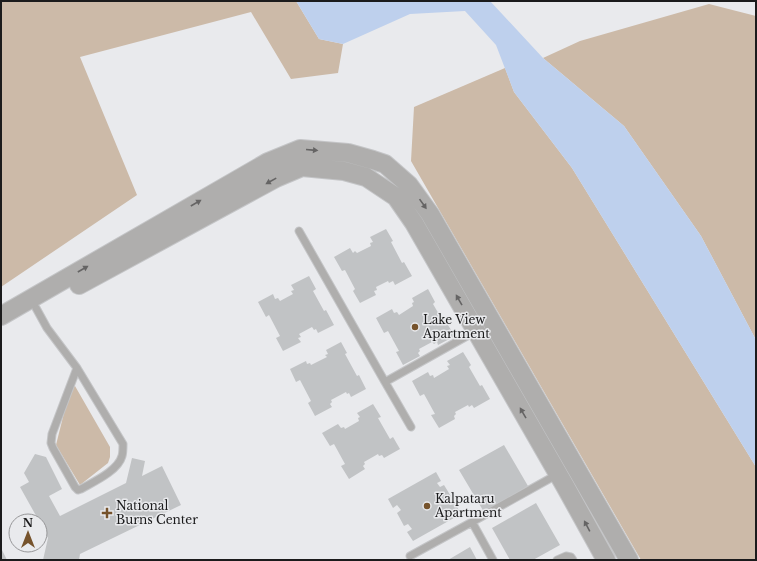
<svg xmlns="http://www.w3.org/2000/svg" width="757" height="561" viewBox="0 0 757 561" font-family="'Libre Baskerville',serif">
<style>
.green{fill:#ccbaa8}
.water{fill:#bed0ed}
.building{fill:#c1c3c5}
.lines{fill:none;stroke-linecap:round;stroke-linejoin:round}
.service-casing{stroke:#c4c5c7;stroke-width:9}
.tertiary-casing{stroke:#c4c5c7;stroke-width:20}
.service{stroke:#afaead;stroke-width:7}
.tertiary{stroke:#afaead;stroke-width:18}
.oneway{fill:#656464}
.poi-dot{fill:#76532c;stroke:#e9eaed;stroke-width:1.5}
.labels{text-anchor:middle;stroke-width:3;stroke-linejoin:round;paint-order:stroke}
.poi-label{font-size:12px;fill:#1b1b1c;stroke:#e9eaed;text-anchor:start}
</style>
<rect width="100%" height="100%" fill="#e9eaed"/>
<!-- green -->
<path class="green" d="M1,1H296L319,39L343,44L338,73L291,79L251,12L80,57L137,195L1,287Z
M709,4L756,16V340L701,236L624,126L543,58L580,41Z
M505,68L514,92L572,168L756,467V560H641L411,161L414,107Z
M75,386L110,447V457L108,463L80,485L56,445L70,389Z"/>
<!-- water -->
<path class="water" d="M296,1H490L543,58L624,126L701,236L756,340V467L572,168L514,92L496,45L465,11L410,14L343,44L319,39Z"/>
<!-- building -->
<path class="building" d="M386,229L393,241L391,242L402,263L404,262L412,276L395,285L393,281L389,283L388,281L376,287L377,290L374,291L376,295L360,303L353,291L355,289L345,270L342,271L334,257L350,248L353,253L355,251L357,253L371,246L370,243L373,242L370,237Z
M309,276L316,289L313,291L324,311L326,310L334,325L318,333L316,329L314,330L312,327L299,334L301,337L298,338L301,342L283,351L276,338L280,336L269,315L266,317L258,302L273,294L275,299L278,298L280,301L293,294L291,291L294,290L291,285Z
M428,289L435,302L433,304L444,323L446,322L455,336L438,345L437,342L434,344L432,342L419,349L420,351L418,353L420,356L403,365L396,352L399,351L388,331L384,333L376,318L392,309L394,313L397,312L399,315L413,306L412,303L414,302L412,298Z
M341,342L347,353L345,354L357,376L359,375L366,389L351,397L349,393L347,394L346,392L331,400L332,402L330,404L332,407L315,416L308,403L311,401L300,380L296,382L290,369L306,361L307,364L310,363L311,365L327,357L325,355L328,354L326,350Z
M463,352L471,365L469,367L480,386L482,385L490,399L474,408L472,405L469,407L468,405L455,412L456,414L454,416L455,419L439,428L431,415L435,414L424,394L420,396L412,381L428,372L430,376L433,375L434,378L449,369L447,366L450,365L447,361Z
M373,404L381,417L378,418L390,439L393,437L400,449L384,458L382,455L379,456L378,454L364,462L365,464L363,466L365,469L349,479L341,466L345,464L334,444L330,446L322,433L338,424L341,428L344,427L345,429L359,421L358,418L360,417L357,413Z
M504,445L528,486L484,512L459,470Z
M35,454L46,457L62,489L49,496L60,516L126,483L132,458L145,461L142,476L162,466L181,505L80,554L79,560H43L48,538L40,524V521H39L20,487L29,482L24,473Z
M436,472L441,481L437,483L440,487L444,485L452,498L448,501L450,505L455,503L461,514L413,541L407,532L412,529L408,524L404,526L397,513L401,510L397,505L393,508L388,499Z
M536,503L560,545L533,560H510L492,528Z
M470,547L477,560H448Z
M1,548L7,560H1Z"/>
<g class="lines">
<defs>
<path id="service" d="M299,231L385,382L476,331
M36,308L47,328L77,368L123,444C123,448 123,453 122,456C118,471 93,482 81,489L78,490L75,487L53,448L51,443L52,434L77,368
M385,382L411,427
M410,556L472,522
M493,560L472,522L558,474
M557,560L566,556L571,557L573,560"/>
<path id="tertiary" d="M79,285L276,178L302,167L344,171L366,177L396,197L414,223L565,486L606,560
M1,316L268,162L300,149L348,153L373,160L385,164L409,185L430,214L629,560"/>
</defs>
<!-- service casing -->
<use href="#service" class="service-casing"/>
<!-- tertiary casing -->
<use href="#tertiary" class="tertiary-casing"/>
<!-- service -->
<use href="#service" class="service"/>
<!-- tertiary -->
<use href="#tertiary" class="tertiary"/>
</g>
<!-- one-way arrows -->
<defs><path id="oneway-solid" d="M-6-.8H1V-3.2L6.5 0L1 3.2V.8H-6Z"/></defs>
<g class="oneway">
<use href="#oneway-solid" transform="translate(312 150) rotate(5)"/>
<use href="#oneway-solid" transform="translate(271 181) rotate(151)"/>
<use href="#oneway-solid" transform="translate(196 203) rotate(-30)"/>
<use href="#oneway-solid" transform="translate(423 204) rotate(55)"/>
<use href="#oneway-solid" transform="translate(83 269) rotate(-30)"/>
<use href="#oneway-solid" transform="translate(459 300) rotate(-120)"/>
<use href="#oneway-solid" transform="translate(523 413) rotate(-120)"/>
<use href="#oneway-solid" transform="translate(587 526) rotate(-118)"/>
</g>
<!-- markers -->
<g class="poi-dot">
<circle cx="415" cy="327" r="4"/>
<circle cx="427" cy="506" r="4"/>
<path d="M105 507h4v4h4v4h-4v4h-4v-4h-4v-4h4z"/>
</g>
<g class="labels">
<!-- poi labels -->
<g class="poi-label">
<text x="423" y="324">Lake View<tspan x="423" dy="14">Apartment</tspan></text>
<text x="435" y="503">Kalpataru<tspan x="435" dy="14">Apartment</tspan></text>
<text x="116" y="510">National<tspan x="116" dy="14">Burns Center</tspan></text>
</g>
</g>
<!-- border -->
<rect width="757" height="561" fill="none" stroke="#1b1b1c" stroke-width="4"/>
<!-- north arrow -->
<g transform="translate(28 533)"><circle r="19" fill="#e9eaed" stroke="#979799"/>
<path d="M0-3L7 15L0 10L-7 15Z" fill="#76532c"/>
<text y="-6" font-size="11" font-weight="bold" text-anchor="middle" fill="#1b1b1c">N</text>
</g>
</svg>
